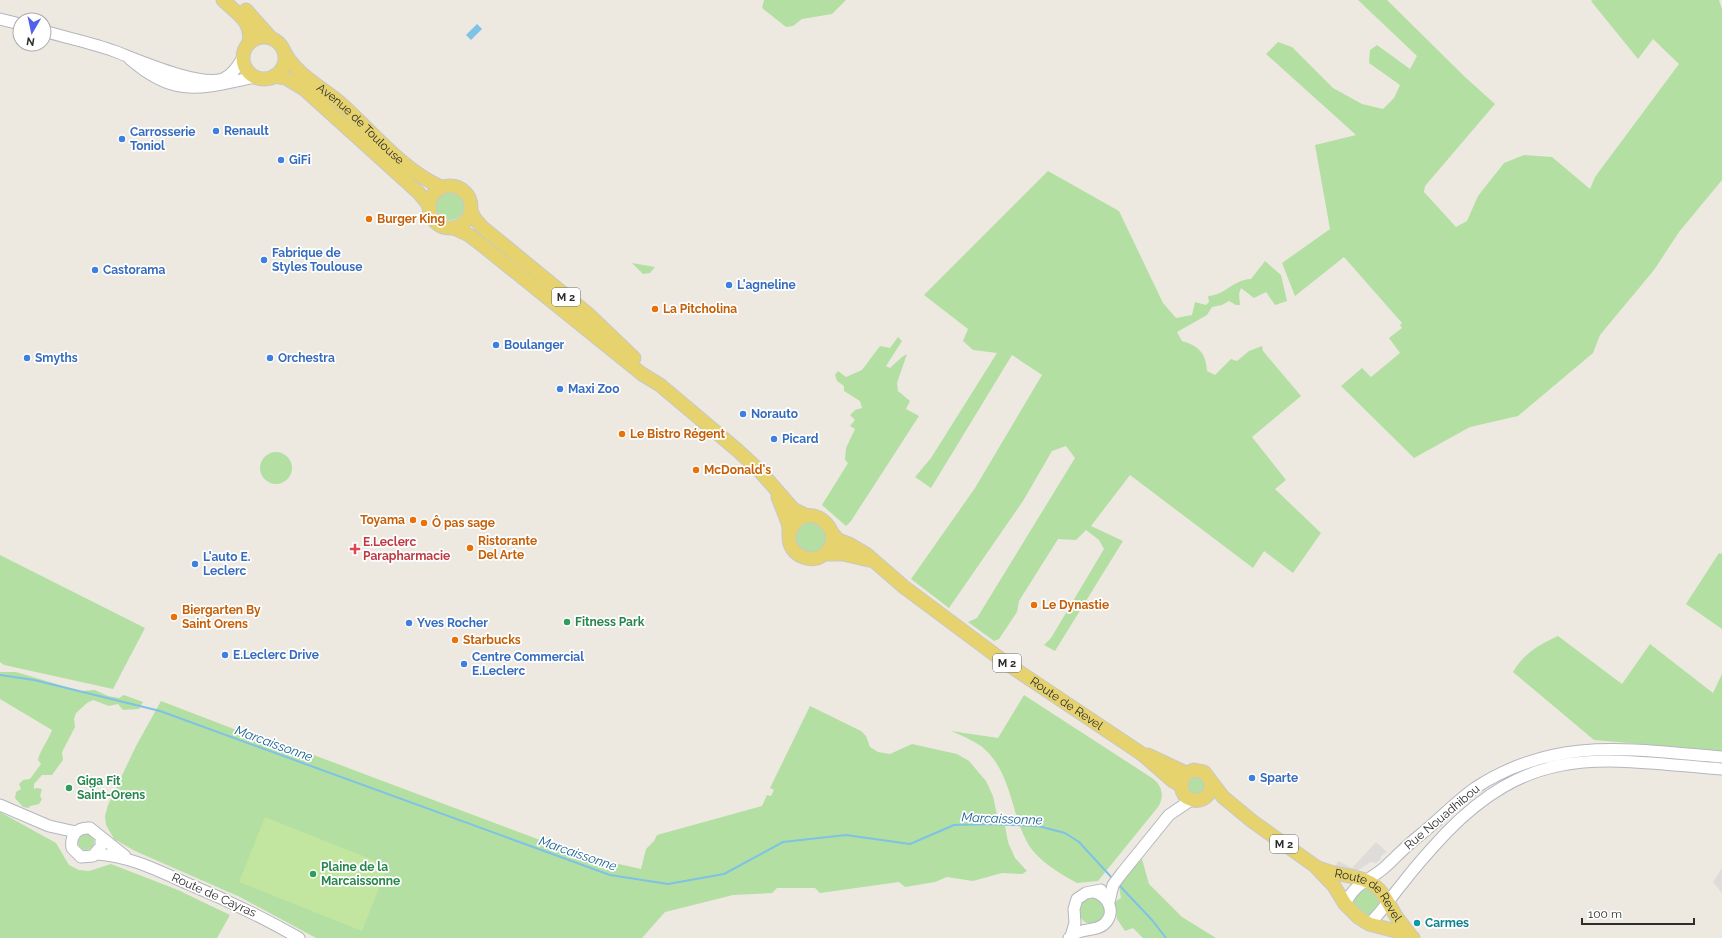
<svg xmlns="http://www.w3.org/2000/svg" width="1722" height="938" viewBox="0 0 1722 938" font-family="Raleway,sans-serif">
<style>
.green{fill:#b3dfa3}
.pitch{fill:#c2e5a0}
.plaza{fill:#dedcd8}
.water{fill:#7ec2e5}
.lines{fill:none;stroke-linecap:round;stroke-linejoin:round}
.stream{stroke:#7ec2e5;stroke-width:2}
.secondary-casing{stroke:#b4b6bf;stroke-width:13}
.primary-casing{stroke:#c8c8c8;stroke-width:15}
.secondary{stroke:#fff;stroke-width:11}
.primary{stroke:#e6d36e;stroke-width:13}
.shop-dot{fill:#3f7fe0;stroke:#fff;stroke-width:1.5}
.food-dot{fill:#e8710a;stroke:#fff;stroke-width:1.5}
.health-dot{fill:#e0444e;stroke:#fff;stroke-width:1.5}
.leisure-dot{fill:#2e9e5b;stroke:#fff;stroke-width:1.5}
.culture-dot{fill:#0f9aa8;stroke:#fff;stroke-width:1.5}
.labels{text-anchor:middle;stroke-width:3.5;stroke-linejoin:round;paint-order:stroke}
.shield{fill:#fff;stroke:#6c6c6c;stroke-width:1}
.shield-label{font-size:11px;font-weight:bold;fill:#2d2d2d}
.street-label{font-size:12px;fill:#2d2d2d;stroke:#fff}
.shop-label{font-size:12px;font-weight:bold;fill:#366cbe;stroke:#fff;text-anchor:start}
.food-label{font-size:12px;font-weight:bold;fill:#c56008;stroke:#fff;text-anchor:start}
.health-label{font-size:12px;font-weight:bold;fill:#be3a42;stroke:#fff;text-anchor:start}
.leisure-label{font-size:12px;font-weight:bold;fill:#27864d;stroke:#fff;text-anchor:start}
.culture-label{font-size:12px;font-weight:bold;fill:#0d838f;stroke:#fff;text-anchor:start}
.water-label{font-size:13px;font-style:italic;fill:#196195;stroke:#fff}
</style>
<rect width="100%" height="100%" fill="#ede9e1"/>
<!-- green -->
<path class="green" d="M764,0H846L832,14L802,19L793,26L786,27L762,8Z
M1358,0H1387L1465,77L1495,104L1425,186L1424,192L1456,227L1467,221L1478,196L1504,163L1524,155L1552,157L1590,189L1595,177L1679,64L1653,39L1638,59L1591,1L1593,0H1719L1722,9V180L1679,232L1654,270L1600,335L1593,353L1518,416L1470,427L1414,458L1341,386L1362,368L1371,377L1400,353L1389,338L1402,328L1400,325L1402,323L1344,257L1295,296L1282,263L1330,229L1315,145L1356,135L1266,54L1278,42L1292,47L1333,88L1362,104L1383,109L1394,98L1400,85L1369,63L1370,50L1377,45L1410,69L1417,56Z
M1048,171L1119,211L1163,303L1176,318L1192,315L1195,302L1206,305L1209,302L1208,296C1226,295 1232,280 1251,279L1265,261L1281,275L1287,301L1275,305L1266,292L1254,298L1241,288L1239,294L1240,305H1236L1229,301L1222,305L1212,307L1207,315L1177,332L1182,341C1199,346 1206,353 1207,371L1215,375L1231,359L1237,361L1249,351L1262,346L1263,351L1301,396L1252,437L1286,480L1275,489L1321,533L1293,573L1264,551L1253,568L1130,475L1091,526L1123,541L1055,651L1044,645L1051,638L1104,549L1099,540L1086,530L1076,540L1058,539L1019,601L1017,612L999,639L994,641L968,622L977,618L1075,458L1066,446L1052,451L1023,501L949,608L911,579L975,488L1042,375L1012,355L931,488L915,477L931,458L997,353L973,350L963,341L968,329L924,295Z
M436 206a14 14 0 1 1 28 0a14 14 0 1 1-28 0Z
M632,263L655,267L650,273L643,274Z
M898,337L902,341L886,366L890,368L902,357L907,354L897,383L898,391L910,401L906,409L919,416L851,521L846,526L822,505L848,463L845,460L846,448L855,429L850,426L855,420L850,415L855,410L862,408L860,401L844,391V386L837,381L835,375L838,371L846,377L862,370L880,346L890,348Z
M260 468a16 16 0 1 1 32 0a16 16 0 1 1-32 0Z
M796 537a15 15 0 1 1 30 0a15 15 0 1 1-30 0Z
M1719,553L1722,554V629L1686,604Z
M0,555L145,628L113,689L4,665L0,662Z
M1558,636L1622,684L1650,644L1713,693L1722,674V751L1594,740L1513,672C1524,653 1539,645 1558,636Z
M0,672H16L80,691L95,690L108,696L119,698L124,695L143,702L139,709L123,710L118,704L109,706L93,700L87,703L76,713L74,719L75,727L62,752L63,760L52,775H42L34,784V789L37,788L42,789L40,796L42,799L39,804L30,806L29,808L23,807L15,798L16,792L21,789L19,784L23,780L30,779L41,764L38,760C40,750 48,741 52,730L0,699Z
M1024,695L1152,778C1162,785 1165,796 1158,807L1098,881L1077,883C1059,873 1035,859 1026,840C1010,809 1011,770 981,746C972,740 961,735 951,731L998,738Z
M161,701L286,749L292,746L311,754L583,856L641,869L646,849L654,841L657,835L762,806L767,795L771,796L774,790L770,788L810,706L861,731L866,736L870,747L878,752L890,754L912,744L957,754L969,761L986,781L993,796L997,815L1005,826L1008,842L1015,858L1027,871L1022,874L1002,873L973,881L947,877L935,882L905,887L899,882L820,893L815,888H777L772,893L733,895L665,912L642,938H316L240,897L135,851L114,839L106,825L105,816L108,805L136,746Z
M1198,774L1208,782L1200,796L1188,791V778Z
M0,812L56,843L69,865L79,870L89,871L111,864L178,890L230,915L217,938H0Z
M78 842a8 8 0 1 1 16 0a8 8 0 1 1-16 0Z
M1142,859L1149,884L1182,917L1216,938H1143L1133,928L1125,931L1117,919L1114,902L1121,898L1119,887L1127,875Z
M1365,888L1377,895L1380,902L1370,915L1367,916L1352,903L1362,889Z
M1079 911a13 13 0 1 1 26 0a13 13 0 1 1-26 0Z"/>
<!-- pitch -->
<path class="pitch" d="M265,817L388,866L362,931L239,882Z"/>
<!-- plaza -->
<path class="plaza" d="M1376,842L1387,852L1381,856L1380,860L1376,863L1371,862L1355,872L1346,870L1335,866L1338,861L1352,868Z
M1722,868V893L1713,882Z"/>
<!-- water -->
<path class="water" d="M477,24L482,29L471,40L466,35Z"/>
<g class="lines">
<!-- stream -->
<path class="stream" d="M0,675L34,680L160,711L610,875L668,884L724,874L783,842L846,835L910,844L954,825L992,824L1038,826L1065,833L1079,842L1113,879
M1119,885L1152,920L1166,938"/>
<defs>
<path id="secondary" d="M0,19L20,24
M44,31C67,38 92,43 114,51C138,60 199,87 223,79C232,75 239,65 243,57
M130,59C176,99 201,88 255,77
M0,805L49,826L76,832
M101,838V846L93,856L81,857L72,848C70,836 77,827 90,828L125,856
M97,854C129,856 157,870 186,883C225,899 262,917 299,938
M1109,902L1113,885L1122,873L1169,815L1191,800
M1345,904C1356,882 1367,882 1384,868C1396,857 1407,845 1420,835C1439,820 1455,802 1475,788C1556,735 1632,750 1722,757
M1369,924C1382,912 1391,897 1402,884C1415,867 1431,849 1446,833C1535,741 1606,760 1722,769
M1071,936L1075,923L1074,909L1077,899L1086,893L1101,890
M1069,938C1080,927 1094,932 1103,925C1117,914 1109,896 1094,892"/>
<g id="primary">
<path d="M223,0C236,13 253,21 249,42"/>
<path d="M246,10L270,37"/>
<circle cx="264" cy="58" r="21"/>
<path id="s1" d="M285,53C296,74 321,87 339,102C371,130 402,170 441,187"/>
<path d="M274,76L286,78L304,89L419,193L428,204"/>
<circle cx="450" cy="207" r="21"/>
<path d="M471,211L475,219L482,227L587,313L634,358"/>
<path d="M454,228L469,235L482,245L642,374L660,385L736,449L759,470L793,509L807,516"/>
<path d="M778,497C781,505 785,514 788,523C790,530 788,537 790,544C795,557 812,563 823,555C853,533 804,493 790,532"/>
<path id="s2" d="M832,533L838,540L849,544L866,554L904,587L1006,663L1142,754L1173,781L1181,785"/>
<path d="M825,554H843L869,560"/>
<path d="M1148,755L1186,773"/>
<path d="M1211,781C1214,812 1167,803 1186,773L1194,770L1204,772L1223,797L1252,821L1315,866L1334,886L1345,904L1358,917L1369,924L1396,931L1413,938"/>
<path id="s3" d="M1319,868C1332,874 1344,874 1358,878C1382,884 1385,899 1396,916C1401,923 1406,929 1411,936"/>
</g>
</defs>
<!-- secondary casing -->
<use href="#secondary" class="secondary-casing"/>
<!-- primary casing -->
<use href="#primary" class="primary-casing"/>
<!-- secondary -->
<use href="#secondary" class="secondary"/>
<!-- primary -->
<use href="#primary" class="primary"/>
</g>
<!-- markers -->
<g class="shop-dot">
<circle cx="216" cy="131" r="4"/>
<circle cx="122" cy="139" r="4"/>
<circle cx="281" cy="160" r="4"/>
<circle cx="264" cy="260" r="4"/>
<circle cx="95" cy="270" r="4"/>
<circle cx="729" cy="285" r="4"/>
<circle cx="496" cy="345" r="4"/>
<circle cx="27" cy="358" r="4"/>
<circle cx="270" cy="358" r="4"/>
<circle cx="560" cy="389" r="4"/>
<circle cx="743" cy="414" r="4"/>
<circle cx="774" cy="439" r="4"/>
<circle cx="195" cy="564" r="4"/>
<circle cx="409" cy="623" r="4"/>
<circle cx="225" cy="655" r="4"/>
<circle cx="464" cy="664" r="4"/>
<circle cx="1252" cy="778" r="4"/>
</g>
<g class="food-dot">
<circle cx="369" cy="219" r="4"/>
<circle cx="655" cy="309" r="4"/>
<circle cx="622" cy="434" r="4"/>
<circle cx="696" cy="470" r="4"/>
<circle cx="413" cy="520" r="4"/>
<circle cx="424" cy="523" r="4"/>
<circle cx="470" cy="548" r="4"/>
<circle cx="1034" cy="605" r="4"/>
<circle cx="174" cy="617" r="4"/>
<circle cx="455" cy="640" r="4"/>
</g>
<path class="health-dot" d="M353 543h4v4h4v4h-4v4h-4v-4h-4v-4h4z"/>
<g class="leisure-dot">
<circle cx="567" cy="622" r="4"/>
<circle cx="69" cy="788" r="4"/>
<circle cx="313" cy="874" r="4"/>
</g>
<circle class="culture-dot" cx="1417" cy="923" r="4"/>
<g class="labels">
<!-- shield labels -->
<g class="shield">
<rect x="552" y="288" width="28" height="18" rx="3"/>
<rect x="993" y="654" width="28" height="18" rx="3"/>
<rect x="1270" y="835" width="28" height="18" rx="3"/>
</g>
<g class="shield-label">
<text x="566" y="301">M 2</text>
<text x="1007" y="667">M 2</text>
<text x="1284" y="848">M 2</text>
</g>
<!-- street labels -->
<g class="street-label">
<text dy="4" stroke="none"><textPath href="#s1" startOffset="104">Avenue de Toulouse</textPath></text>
<text dy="4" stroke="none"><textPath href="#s2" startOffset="291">Route de Revel</textPath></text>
<text transform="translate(1442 817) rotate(-40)" y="4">Rue Nouadhibou</text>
<text transform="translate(214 895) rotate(24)" y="4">Route de Cayras</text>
<text dy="4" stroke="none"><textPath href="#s3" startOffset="59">Route de Revel</textPath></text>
</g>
<!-- shop labels -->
<g class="shop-label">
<text x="224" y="135">Renault</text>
<text x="130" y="136">Carrosserie<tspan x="130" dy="14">Toniol</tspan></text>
<text x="289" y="164">GiFi</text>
<text x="272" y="257">Fabrique de<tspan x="272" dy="14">Styles Toulouse</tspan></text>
<text x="103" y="274">Castorama</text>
<text x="737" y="289">L'agneline</text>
<text x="504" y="349">Boulanger</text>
<text x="35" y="362">Smyths</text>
<text x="278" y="362">Orchestra</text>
<text x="568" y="393">Maxi Zoo</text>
<text x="751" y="418">Norauto</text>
<text x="782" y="443">Picard</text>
<text x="203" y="561">L'auto E.<tspan x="203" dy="14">Leclerc</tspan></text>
<text x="417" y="627">Yves Rocher</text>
<text x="233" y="659">E.Leclerc Drive</text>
<text x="472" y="661">Centre Commercial<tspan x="472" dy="14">E.Leclerc</tspan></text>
<text x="1260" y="782">Sparte</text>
</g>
<!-- food labels -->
<g class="food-label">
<text x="377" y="223">Burger King</text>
<text x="663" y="313">La Pitcholina</text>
<text x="630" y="438">Le Bistro Régent</text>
<text x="704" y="474">McDonald's</text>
<text x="405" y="524" text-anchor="end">Toyama</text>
<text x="432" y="527">Ô pas sage</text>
<text x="478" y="545">Ristorante<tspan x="478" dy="14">Del Arte</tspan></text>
<text x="1042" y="609">Le Dynastie</text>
<text x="182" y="614">Biergarten By<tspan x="182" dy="14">Saint Orens</tspan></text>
<text x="463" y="644">Starbucks</text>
</g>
<!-- health labels -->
<g class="health-label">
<text x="363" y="546">E.Leclerc<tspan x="363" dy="14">Parapharmacie</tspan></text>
</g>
<!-- leisure labels -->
<g class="leisure-label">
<text x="575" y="626">Fitness Park</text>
<text x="77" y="785">Giga Fit<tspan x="77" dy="14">Saint-Orens</tspan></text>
<text x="321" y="871">Plaine de la<tspan x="321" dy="14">Marcaissonne</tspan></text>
</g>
<!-- culture labels -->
<g class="culture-label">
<text x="1425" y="927">Carmes</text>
</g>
<!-- water labels -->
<g class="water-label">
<text transform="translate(274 743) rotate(20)" y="5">Marcaissonne</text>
<text transform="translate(1002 818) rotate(2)" y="5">Marcaissonne</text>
<text transform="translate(578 853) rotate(19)" y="5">Marcaissonne</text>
</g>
</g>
<!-- north arrow -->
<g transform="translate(32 32) rotate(189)"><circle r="19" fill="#ffffff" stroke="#ababab"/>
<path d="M0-3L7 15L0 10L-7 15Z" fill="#5061eb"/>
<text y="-6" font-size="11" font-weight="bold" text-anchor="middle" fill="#2d2d2d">N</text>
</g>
<!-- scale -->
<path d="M1582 918v6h112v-6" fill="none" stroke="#2d2d2d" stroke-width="2"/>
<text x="1588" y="918" font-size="12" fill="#2d2d2d" stroke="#ffffff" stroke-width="3" paint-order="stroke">100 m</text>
</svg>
